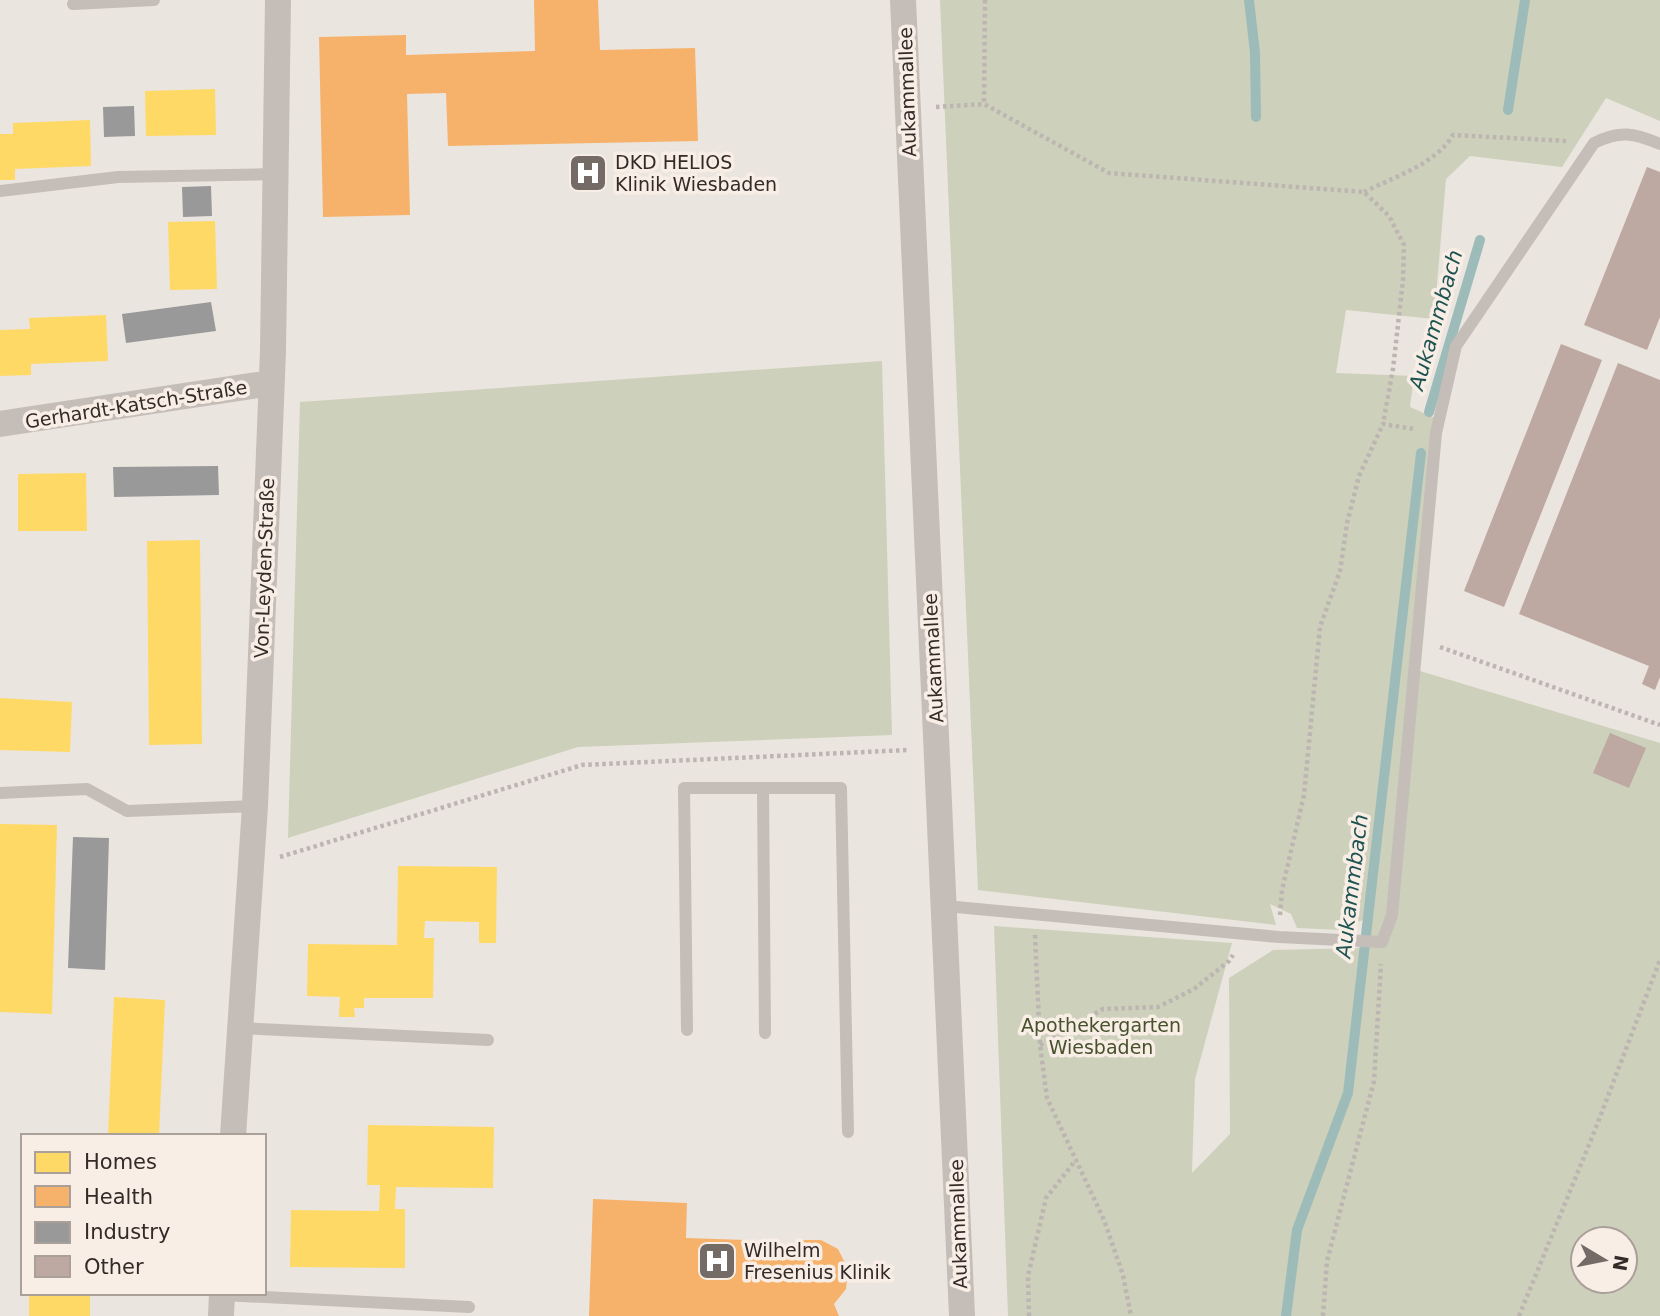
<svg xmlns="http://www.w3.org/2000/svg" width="1660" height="1316" viewBox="0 0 1660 1316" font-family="'DejaVu Sans',sans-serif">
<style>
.green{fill:#cdd0ba;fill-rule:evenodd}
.homes{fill:#ffd966}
.health{fill:#f6b26b}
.industry{fill:#999}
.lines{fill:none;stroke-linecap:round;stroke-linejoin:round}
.stream{stroke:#9dbcb9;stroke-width:10}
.building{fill:#bda8a2}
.path{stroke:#bcb5b1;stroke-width:4.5;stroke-dasharray:3.5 3.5;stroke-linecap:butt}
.service{stroke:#c4bdb8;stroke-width:12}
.minor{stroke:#c4bdb8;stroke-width:26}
.labels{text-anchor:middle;stroke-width:7;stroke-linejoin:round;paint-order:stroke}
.street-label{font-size:19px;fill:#342a27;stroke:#f8eee6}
.poi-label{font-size:19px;fill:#342a27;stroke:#f8eee6;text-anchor:start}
.park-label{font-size:19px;fill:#47512c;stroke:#f8eee6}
.water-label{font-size:21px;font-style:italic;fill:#1f5351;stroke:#f8eee6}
</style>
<rect width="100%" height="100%" fill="#ebe5df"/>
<!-- green -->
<path class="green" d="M940,0H1660V121L1606,98L1562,167L1470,156L1446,179L1434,319L1346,310L1336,373L1414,376L1410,407L1435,418L1410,668L1660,743V1316H1008L994,926L1232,943L1195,1079L1192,1173L1230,1134L1229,978L1273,950L1364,948L1369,917L1341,930L1297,928L1291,914L1270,904L1276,925L978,890ZM1583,1239H1625V1281H1583Z
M882,361L892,735L578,747L288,838L300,402Z"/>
<!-- homes -->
<path class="homes" d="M215,89L216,135L146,136L145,91Z
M90,120L91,166L15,169V180H0V134H13V123Z
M215,221L217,289L170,290L168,222Z
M106,315L108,361L31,364V375L0,376V330L30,329L29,318Z
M86,473L87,531H18V474Z
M200,540L202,744L149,745L147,541Z
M0,698L72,702L70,752L0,750Z
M0,824L57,825L52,1014L0,1012Z
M398,866L497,867L496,943H479V922L425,921L424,938H434L433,998H364V1008H354L355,1017H339L340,997L307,996L308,944L397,945Z
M114,997L165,1000L159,1136H108Z
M368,1125L494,1127L493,1188L396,1187L395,1209H405V1268L290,1267L291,1210L379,1211L380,1185H367Z
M29,1293H90V1316H29Z"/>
<!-- health -->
<path class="health" d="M534,0H598L600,50L695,48L698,141L448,146L446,93L407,94L410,215L323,217L319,37L406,35V55L535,51Z
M593,1199L687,1203L686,1238L746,1240L787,1253L799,1240H821L838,1249L848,1269L846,1289L834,1304L839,1316H589Z"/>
<!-- industry -->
<path class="industry" d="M134,106L135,136L104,137L103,107Z
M211,186L212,216L183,217L182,187Z
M211,302L216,331L126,343L122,314Z
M218,466L219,495L114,497L113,467Z
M73,837L109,838L105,970L68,968Z"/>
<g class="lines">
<!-- stream -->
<path class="stream" d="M1249,0L1255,53L1256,117
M1508,110L1525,0
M1429,412L1480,240
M1286,1316L1297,1230L1348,1093L1421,453"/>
</g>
<!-- building -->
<path class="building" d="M1647,167L1660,172V317L1647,350L1584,325Z
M1561,344L1602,360L1504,607L1464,591Z
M1618,363L1660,380V677L1655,690L1642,684L1649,666L1519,614Z
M1610,733L1646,748L1629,788L1593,773Z"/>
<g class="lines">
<!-- path -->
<path class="path" d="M985,0L984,104L1109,173L1364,192L1389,216L1404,245L1403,280L1393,369L1383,424
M936,107L984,104
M1364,192C1394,177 1436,164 1453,135L1568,141
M1440,647L1660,725
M280,857L582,765L908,750
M1280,915L1282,890L1304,795L1320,627L1340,571L1347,523L1359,476L1383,424L1414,429
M1035,935L1040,1045L1047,1098L1104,1220L1123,1275L1131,1316
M1040,1045L1103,1009L1158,1007L1194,989L1229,961L1233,955
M1029,1316L1028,1276L1046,1198L1075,1161
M1323,1316L1327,1261L1374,1081L1381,964
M1519,1316L1595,1130L1660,960"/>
<!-- service -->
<path class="service" d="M73,4L154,0
M0,191L118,177L276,174
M763,788L765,1033
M0,793L87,789L127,811L255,806
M945,906L1279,937L1382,942L1392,915L1436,433L1456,346L1594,143C1620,130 1634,133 1660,144
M240,1028L488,1040
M687,1030L684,788H841L848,1132
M222,1295L469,1307"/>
<!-- minor -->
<path class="minor" d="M903,0L962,1316
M0,424L271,383
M233,1136L255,806L273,351L278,0
M221,1316L222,1293"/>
</g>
<!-- icons -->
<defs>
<symbol id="hospital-square" viewBox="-11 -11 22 22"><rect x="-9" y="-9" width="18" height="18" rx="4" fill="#746b67" stroke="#f8eee6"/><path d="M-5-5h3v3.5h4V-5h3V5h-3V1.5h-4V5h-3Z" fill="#fff"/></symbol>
</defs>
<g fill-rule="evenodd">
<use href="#hospital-square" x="566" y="151" width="44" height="44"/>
<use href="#hospital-square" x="695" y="1239" width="44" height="44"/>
</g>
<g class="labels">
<!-- street labels -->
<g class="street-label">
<text transform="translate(907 92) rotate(-92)" y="7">Aukammallee</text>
<text transform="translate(136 404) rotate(-9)" y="7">Gerhardt-Katsch-Straße</text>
<text transform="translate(264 568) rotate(-88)" y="7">Von-Leyden-Straße</text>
<text transform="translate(933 658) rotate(-93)" y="7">Aukammallee</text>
<text transform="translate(958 1224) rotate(-92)" y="7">Aukammallee</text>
</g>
<!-- poi labels -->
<g class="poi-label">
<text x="615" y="169">DKD HELIOS<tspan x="615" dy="22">Klinik Wiesbaden</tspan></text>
<text x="744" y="1257">Wilhelm<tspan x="744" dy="22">Fresenius Klinik</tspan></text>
</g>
<!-- park labels -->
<g class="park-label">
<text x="1101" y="1032">Apothekergarten<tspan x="1101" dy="22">Wiesbaden</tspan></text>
</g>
<!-- water labels -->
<g class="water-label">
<text transform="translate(1436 320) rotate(-74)" y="7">Aukammbach</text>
<text transform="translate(1352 886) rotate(-83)" y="7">Aukammbach</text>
</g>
</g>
<!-- legend -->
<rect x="21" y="1134" width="245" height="161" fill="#f8eee6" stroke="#aaa09a" stroke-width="2"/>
<rect x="35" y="1152" width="35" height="21" fill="#ffd966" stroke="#aaa09a" stroke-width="2"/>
<text x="84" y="1169" font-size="21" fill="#342a27">Homes</text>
<rect x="35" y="1186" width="35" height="21" fill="#f6b26b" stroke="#aaa09a" stroke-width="2"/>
<text x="84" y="1204" font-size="21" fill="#342a27">Health</text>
<rect x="35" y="1222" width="35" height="21" fill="#999999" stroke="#aaa09a" stroke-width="2"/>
<text x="84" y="1239" font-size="21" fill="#342a27">Industry</text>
<rect x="35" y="1256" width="35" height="21" fill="#bda8a2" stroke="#aaa09a" stroke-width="2"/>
<text x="84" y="1274" font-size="21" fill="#342a27">Other</text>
<!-- north arrow -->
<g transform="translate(1604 1260) rotate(100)"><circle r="33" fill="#f8eee6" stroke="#aaa09a" stroke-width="2"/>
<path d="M0-5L12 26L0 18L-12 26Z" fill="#746b67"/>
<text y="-10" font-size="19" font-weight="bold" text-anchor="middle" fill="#342a27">N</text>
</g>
</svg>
